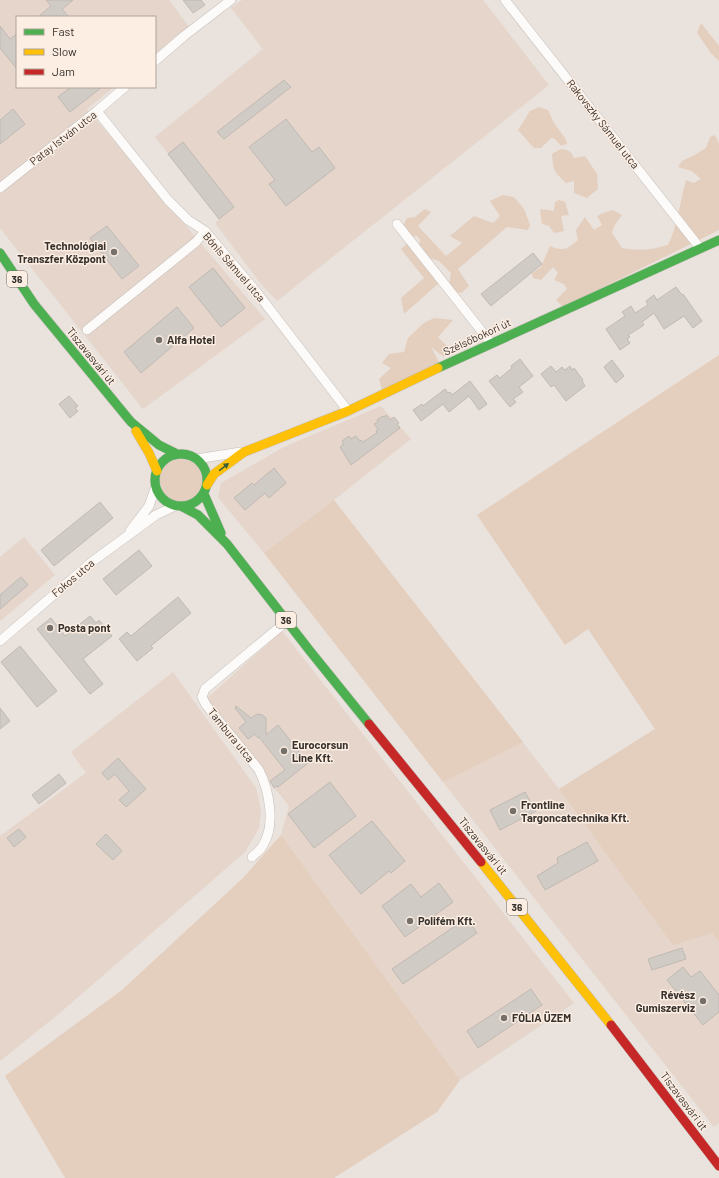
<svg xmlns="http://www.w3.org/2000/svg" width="719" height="1178" viewBox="0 0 719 1178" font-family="Barlow,sans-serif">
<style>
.built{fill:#e5d5ca}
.green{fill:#e4cebd}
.building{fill:#d1cbc6;stroke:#c0b9b4}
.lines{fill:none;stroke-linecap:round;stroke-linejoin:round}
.street-casing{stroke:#c5bfba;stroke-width:10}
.fast-casing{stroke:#c5bfba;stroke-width:10}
.slow-casing{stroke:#c5bfba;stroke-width:10}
.jam-casing{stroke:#c5bfba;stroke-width:10}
.street{stroke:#fcfbfa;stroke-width:9}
.fast{stroke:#4caf50;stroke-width:9}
.slow{stroke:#ffc107;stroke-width:9}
.jam{stroke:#c62828;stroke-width:9}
.oneway{fill:#3e5e39}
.poi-dot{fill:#76706a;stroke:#fdeee3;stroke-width:1.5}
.labels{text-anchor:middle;stroke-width:3;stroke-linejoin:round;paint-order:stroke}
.shield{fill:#fdeee3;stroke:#726a64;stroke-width:1}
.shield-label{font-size:10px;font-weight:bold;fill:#37322d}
.street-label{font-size:11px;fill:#37322d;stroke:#fdeee3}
.poi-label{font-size:11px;font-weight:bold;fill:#37322d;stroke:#fdeee3;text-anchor:start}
</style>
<rect width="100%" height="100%" fill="#eae2dc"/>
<!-- built -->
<path class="built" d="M0,0H169L189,27L155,54V17H17V87H114L87,109L265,319L143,409L0,228Z
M242,0H483L549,85L277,301L261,284L215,223L219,219L155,137L263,49L231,8Z
M381,406L411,439L334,500L264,553L218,497L221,483L284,447Z
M24,537L55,575L0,621V557Z
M282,631L574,1003L460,1080L281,835L289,806L205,700Z
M173,672L256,788L261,810L259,828L245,852L61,1012L0,1061V836L86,773L71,752Z
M521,740L559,789L673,944L712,933L719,942V1123L714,1127L443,782Z"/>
<!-- green -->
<path class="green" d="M701,23L719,46V61L711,53L697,33Z
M539,107L548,110L554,123L565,138L567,144L561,146L555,139L551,138L541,148H534L518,130L530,111Z
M715,135L719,144V230L563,307L556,300L567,289L564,284L554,280L558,273L553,267L541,280L533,278L532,273L541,267L550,246C564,252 567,249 578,240L576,230L585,217L594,230L602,225L597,216L603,213L613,210L622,215L614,226L612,233L622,248C638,251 652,250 668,245C678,226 680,201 686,180L694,183L701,179L692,171L678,167L682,161L693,156L706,148L710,137Z
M561,149C569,150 571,151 574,158L585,156L597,174L598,189L587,198L574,193V181L566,183C554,172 553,170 552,154Z
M503,195L514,197L524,209L530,225L528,230L507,227L458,269L469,286L461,293L448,290L451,273L439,261L425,257L419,249L420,239L417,236L407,237L401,230L407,218L415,217L425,209L431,212L418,226L446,256L462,243L450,236L474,216L493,223L500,216L490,201Z
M559,200L565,202L569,215L561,216L564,231L554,233L549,226L542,224L540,209L554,211L555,202Z
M408,243L439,283L404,314L401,298L424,278L401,249Z
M434,318L453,320L438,337L450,349L444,357L431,347L440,364L382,390L379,379L391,368L382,363L389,354L404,352L408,338L424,323Z
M719,355V942L712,933L673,945L559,789L655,729L588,629L565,645L477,515Z
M160 480a21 21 0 1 1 42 0a21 21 0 1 1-42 0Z
M334,500L523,742L443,782L264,553Z
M281,835L460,1080L437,1112L334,1178H65L5,1076L122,990L243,878Z"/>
<!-- building -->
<path class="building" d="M46,0H73L62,9L69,17H38L51,6Z
M183,0H201L205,5L193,13Z
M0,26L10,39L17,34V69L0,48Z
M284,80L291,87L224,139L217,132Z
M71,87H102L70,112L58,97Z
M13,109L25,124L0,144V120Z
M286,119L312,152L319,147L335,168L286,206L269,184L275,180L249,147Z
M183,142L234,207L219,219L168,154Z
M107,226L139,266L122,279L90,238Z
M533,253L542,264L491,306L481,294Z
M213,268L245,308L221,327L189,287Z
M676,287L682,295L683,294L702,321L693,328L684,316L664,329L654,313L642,322L644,325L628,335L630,337L627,339L630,343L620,350L606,329L625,316L622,312L631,306L635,313L648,305L646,301L654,295L657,300Z
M177,307L194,328L141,373L124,352Z
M520,359L533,376L519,387L523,392L513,399L516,402L510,407L489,381L497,375L500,378L512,368L511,366Z
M612,360L624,376L616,383L604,367Z
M551,366L556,372L562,367L565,370L570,366L572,370L574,368L583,380L582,381L585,386L566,401L554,385L551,387L541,374Z
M470,381L487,404L479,410L469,396L449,412L443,404L421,421L413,410L422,404L423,406L445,389L448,393L450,392L452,395Z
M69,396L78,406L75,408L78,411L70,418L59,404Z
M386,415L390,420L394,417L399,423L397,424L400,428L351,465L340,447L344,444L342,441L349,436L351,439L356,436L360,441L361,440L363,442L377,433L376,431L378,429L374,424L378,422L377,420L383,416L384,417Z
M274,468L286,483L269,498L265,493L245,510L234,498L252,483L254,485Z
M100,502L113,518L54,566L41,550Z
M139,550L152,566L116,595L103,579Z
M21,577L28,585L0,609V595Z
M178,597L191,613L151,646L153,648L137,661L119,639L127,632L131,636Z
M90,616L96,623L99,620L112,636L83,659L103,684L90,694L37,629L51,618L65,636Z
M20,646L57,691L37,707L1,662Z
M236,706L251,718L257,714L262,715L266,718V735L278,725L308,763L278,787L277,786L274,788L270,781L285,770L259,737L258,738L255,734L248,739L239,728L246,722L235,708Z
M0,708L10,721L0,729Z
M118,758L146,789L126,807L119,800L129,791L115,774L108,780L102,773Z
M59,774L66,783L39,804L32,795Z
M330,782L356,816L314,848L288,814Z
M525,792L536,811L500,830L490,810Z
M372,821L405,861L391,873L389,871L361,894L329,855Z
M19,829L26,837L14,847L7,838Z
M106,834L122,851L113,860L96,844Z
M587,842L598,861L545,890L537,876L558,863L557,858Z
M439,883L453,902L405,937L382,906L411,884L421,897Z
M467,918L477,933L403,984L392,969Z
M682,948L686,959L652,970L648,959Z
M683,967L691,977L700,971L719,995V1012L703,1025L667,980Z
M531,989L542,1005L478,1048L467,1031Z"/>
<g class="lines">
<defs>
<path id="street" d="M505,0L700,248
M155,61L184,36L231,0
M97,111L168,200L188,220L205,231L255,290L348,411
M0,188L97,111L125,87
M397,224L491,343
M87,330L196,242L205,231
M196,459L241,452
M130,531L149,506L156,486
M0,641L93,561L156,515L175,506
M252,857C256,853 261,850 263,845C276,825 269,790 259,770L206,705L202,697L205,689L287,621"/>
<path id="fast" d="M0,253L34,304L131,422L159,445L177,454
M438,368L719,240
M155 480a26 26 0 1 1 52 0a26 26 0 1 1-52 0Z
M204,494L221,533
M181,506L198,515L227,544L310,651L369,724"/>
<path id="slow" d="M136,431L149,453L157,471
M207,485L214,474L244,452L348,411L438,368
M481,862L611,1025"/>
<path id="jam" d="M369,724L481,862
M611,1025L719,1166"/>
</defs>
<!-- street casing -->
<use href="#street" class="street-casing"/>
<!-- fast casing -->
<use href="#fast" class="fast-casing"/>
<!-- slow casing -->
<use href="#slow" class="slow-casing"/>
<!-- jam casing -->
<use href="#jam" class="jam-casing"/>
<!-- street -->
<use href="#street" class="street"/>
<!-- fast -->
<use href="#fast" class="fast"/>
<!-- slow -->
<use href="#slow" class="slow"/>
<!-- jam -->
<use href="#jam" class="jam"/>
</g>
<!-- one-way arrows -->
<defs><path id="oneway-solid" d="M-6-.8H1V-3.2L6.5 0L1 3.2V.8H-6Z"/></defs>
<use class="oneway" href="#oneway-solid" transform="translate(224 467) rotate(-37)"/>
<!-- markers -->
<g class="poi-dot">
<circle cx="114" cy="252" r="4"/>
<circle cx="159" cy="340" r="4"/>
<circle cx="50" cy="628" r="4"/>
<circle cx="284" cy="751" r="4"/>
<circle cx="513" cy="811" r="4"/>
<circle cx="410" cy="921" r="4"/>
<circle cx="703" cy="1001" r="4"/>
<circle cx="504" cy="1018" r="4"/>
</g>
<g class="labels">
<!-- shield labels -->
<g class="shield">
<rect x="7" y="271" width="20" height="16" rx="3"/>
<rect x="276" y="612" width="20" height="16" rx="3"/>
<rect x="507" y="899" width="20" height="16" rx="3"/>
</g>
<g class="shield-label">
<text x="17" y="283">36</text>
<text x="286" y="624">36</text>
<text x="517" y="911">36</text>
</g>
<!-- street labels -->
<g class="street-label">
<text transform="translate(603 124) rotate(52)" y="4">Rakovszky Sámuel utca</text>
<text transform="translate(63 138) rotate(-38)" y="4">Patay István utca</text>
<text transform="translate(234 267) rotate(49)" y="4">Bónis Sámuel utca</text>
<text transform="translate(477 337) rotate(-25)" y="4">Szélsőbokori út</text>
<text transform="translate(91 356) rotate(51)" y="4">Tiszavasvári út</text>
<text transform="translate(73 578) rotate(-40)" y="4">Fokos utca</text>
<text transform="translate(231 735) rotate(51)" y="4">Tambura utca</text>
<text transform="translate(483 846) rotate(51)" y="4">Tiszavasvári út</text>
<text transform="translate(684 1101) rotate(53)" y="4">Tiszavasvári út</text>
</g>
<!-- poi labels -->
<g class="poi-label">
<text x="106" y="250" text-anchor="end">Technológiai<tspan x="106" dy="13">Transzfer Központ</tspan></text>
<text x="167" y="344">Alfa Hotel</text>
<text x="58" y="632">Posta pont</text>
<text x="292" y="749">Eurocorsun<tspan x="292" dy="13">Line Kft.</tspan></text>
<text x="521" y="809">Frontline<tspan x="521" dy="13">Targoncatechnika Kft.</tspan></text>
<text x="418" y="925">Polifém Kft.</text>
<text x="695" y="999" text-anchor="end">Révész<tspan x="695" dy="13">Gumiszerviz</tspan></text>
<text x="512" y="1022">FÓLIA ÜZEM</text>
</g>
</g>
<!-- legend -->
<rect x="16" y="16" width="140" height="72" fill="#fdeee3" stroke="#aea39a"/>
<rect x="24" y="29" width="20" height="6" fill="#4caf50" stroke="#aea39a"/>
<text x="52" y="36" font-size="12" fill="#37322d">Fast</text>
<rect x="24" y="49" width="20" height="6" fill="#ffc107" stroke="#aea39a"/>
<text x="52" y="56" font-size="12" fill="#37322d">Slow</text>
<rect x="24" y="69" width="20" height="6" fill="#c62828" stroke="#aea39a"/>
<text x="52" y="76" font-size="12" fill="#37322d">Jam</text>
</svg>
